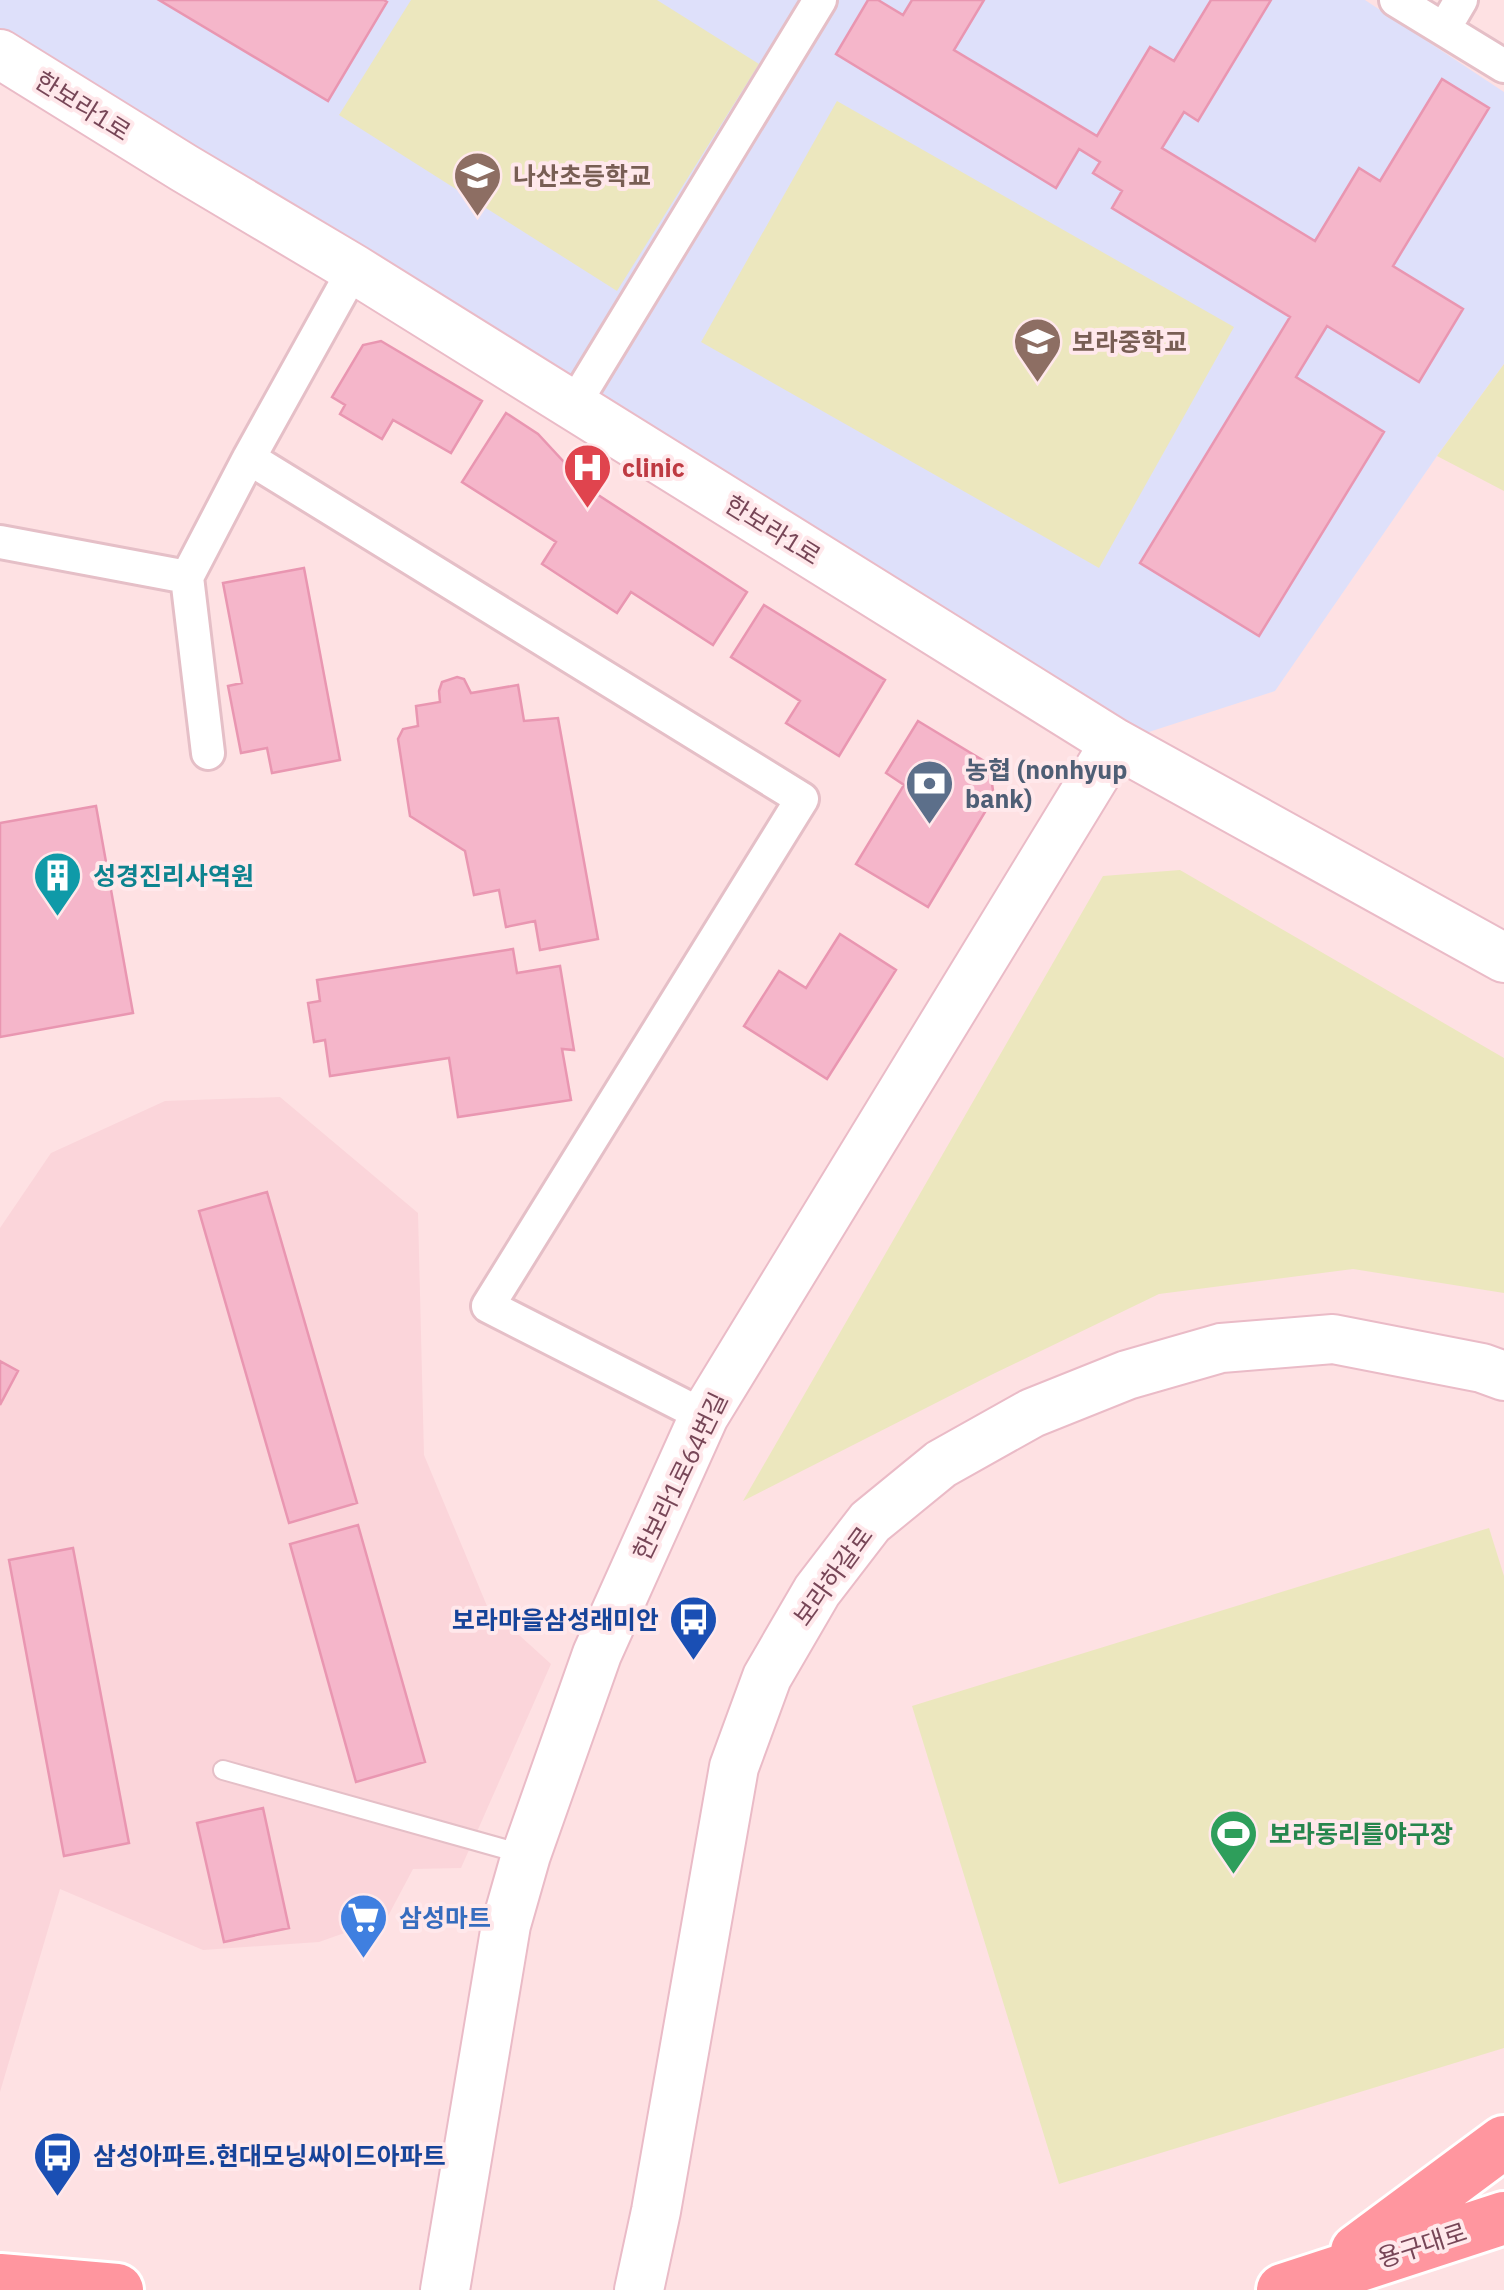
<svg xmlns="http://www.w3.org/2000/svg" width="1504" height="2290" viewBox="0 0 1504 2290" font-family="'IBM Plex Sans','Noto Sans KR',sans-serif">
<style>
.residential{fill:#fbd5da}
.education{fill:#dee0fa}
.green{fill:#ece7be}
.building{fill:#f5b6ca;stroke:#e996b1;stroke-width:2.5}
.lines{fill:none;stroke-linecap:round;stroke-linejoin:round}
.lane-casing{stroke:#e5bfc7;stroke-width:22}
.street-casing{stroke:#e5bfc7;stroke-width:38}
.secondary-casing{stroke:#eabbc7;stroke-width:52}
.primary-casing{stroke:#fff;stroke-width:58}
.lane{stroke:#fff;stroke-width:18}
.street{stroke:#fff;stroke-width:32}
.secondary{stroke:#fff;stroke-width:48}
.primary{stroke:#ff969f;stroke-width:52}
.labels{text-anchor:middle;stroke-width:8;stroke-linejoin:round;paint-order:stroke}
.street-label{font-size:25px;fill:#774657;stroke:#ffe8eb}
.education-label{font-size:25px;font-weight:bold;fill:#785e54;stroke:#ffe8eb;text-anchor:start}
.health-label{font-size:25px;font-weight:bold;fill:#be3a42;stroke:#ffe8eb;text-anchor:start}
.service-label{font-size:25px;font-weight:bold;fill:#4e5e75;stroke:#ffe8eb;text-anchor:start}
.culture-label{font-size:25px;font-weight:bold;fill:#0d838f;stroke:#ffe8eb;text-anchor:start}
.transit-label{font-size:25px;font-weight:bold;fill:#164399;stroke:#ffe8eb;text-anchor:end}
.leisure-label{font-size:25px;font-weight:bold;fill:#27864d;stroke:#ffe8eb;text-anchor:start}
.shop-label{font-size:25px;font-weight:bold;fill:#366cbe;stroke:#ffe8eb;text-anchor:start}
</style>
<rect width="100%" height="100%" fill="#fee1e3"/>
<!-- residential -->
<path class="residential" d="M280,1097L418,1213L424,1455L487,1606L551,1664L461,1868L413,1869L387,1918L319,1942L203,1950L60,1889L0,2092V1228L51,1153L165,1101Z"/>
<!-- education -->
<path class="education" d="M0,0H1365L1504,92V364L1437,456L1275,691L1115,743L0,54Z"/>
<!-- green -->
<path class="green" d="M411,0H657L759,64L617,291L339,115Z
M837,101L1234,327L1099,568L701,342Z
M1504,364V491L1437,456Z
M1180,870L1504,1058V1293L1353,1269L1159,1294L993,1374L743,1501L1103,876Z
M1489,1528L1504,1576V2048L1059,2184L912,1706Z"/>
<!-- building -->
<path class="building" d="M159,0H384L387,2L328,101Z
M868,0H878L903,15L912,0H984L954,50L1097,136L1150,47L1174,61L1211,0H1271L1198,121L1184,112L1162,148L1315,241L1359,168L1380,181L1442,79L1489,108L1393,266L1463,309L1419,382L1327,326L1296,377L1384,432L1259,636L1140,563L1290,317L1112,208L1122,191L1093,173L1100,162L1079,149L1056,188L836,54Z
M381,341L482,401L451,453L393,420L382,439L340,414L345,405L332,397L363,345Z
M506,413L538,434L589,489L747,592L713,645L631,592L617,613L542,564L556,542L462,482Z
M304,568L340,760L272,773L267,748L241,753L228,686L242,683L223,583Z
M764,605L885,680L839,756L786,723L800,701L731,657Z
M457,677L464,679L471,693L518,685L524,721L558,718L598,939L540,950L535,921L506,927L499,890L474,895L465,851L410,816L398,739L403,729L418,726L416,706L440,702L439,691L442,682Z
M918,721L989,764L994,797L928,907L856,864L904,785L886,773Z
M96,806L133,1013L0,1037V823Z
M840,934L896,970L827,1079L744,1026L779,971L806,988Z
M513,949L517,973L560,966L574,1050L562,1049L571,1100L458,1117L449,1058L330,1076L325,1040L314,1042L308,1003L320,1001L317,980Z
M267,1192L357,1503L289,1523L199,1211Z
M0,1361L18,1371L0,1405Z
M358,1525L425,1762L356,1782L290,1544Z
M73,1548L129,1843L64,1856L9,1560Z
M263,1808L289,1928L224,1942L197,1823Z"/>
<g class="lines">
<defs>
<path id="lane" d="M223,1770L526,1855"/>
<path id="street" d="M1396,0L1504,66
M1444,29L1461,0
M354,269L249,458L802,799L488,1306L704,1416
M573,406L820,0
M0,542L187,577
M208,753L187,577L249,458"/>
<path id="secondary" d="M0,54L184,168L354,269L1115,743L1504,958
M445,2290L506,1925L526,1855L597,1654L704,1416L1115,743
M639,2290L656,2211L734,1767L767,1677L817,1591L870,1522L941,1464L1032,1413L1127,1375L1221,1348L1333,1339L1482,1368L1504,1376"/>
<path id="primary" d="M1357,2251L1504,2142
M0,2280L117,2290
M1283,2290L1504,2218"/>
</defs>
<!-- lane casing -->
<use href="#lane" class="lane-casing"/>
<!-- street casing -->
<use href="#street" class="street-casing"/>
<!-- secondary casing -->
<use href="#secondary" class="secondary-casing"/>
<!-- primary casing -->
<use href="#primary" class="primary-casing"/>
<!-- lane -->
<use href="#lane" class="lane"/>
<!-- street -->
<use href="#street" class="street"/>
<!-- secondary -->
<use href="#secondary" class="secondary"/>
<!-- primary -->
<use href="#primary" class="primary"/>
</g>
<!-- icons -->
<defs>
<symbol id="school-pin" viewBox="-11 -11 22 30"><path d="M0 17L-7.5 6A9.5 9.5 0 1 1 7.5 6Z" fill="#8d6e63" stroke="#ffe8eb"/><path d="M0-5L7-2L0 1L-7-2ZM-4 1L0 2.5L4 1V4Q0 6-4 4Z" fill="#fff"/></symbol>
<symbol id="hospital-pin" viewBox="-11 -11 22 30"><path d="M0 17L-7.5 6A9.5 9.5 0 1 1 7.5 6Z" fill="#e0444e" stroke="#ffe8eb"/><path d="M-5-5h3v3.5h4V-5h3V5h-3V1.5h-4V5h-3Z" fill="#fff"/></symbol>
<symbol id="bank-pin" viewBox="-11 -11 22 30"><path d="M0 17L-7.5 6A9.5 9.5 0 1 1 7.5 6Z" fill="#5c6f8a" stroke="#ffe8eb"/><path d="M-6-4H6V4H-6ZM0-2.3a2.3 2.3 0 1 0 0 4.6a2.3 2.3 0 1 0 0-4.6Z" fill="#fff"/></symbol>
<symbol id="building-pin" viewBox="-11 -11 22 30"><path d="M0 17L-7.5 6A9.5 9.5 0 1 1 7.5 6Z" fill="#0f9aa8" stroke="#ffe8eb"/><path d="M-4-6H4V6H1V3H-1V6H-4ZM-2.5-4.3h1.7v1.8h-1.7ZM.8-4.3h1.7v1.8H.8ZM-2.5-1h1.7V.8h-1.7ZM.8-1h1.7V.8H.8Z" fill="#fff"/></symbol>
<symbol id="bus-pin" viewBox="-11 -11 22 30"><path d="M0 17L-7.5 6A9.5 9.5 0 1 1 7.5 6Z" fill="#1a4fb4" stroke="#ffe8eb"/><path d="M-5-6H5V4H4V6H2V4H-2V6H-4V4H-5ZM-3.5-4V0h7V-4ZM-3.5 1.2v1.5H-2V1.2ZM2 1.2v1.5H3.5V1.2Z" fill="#fff"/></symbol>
<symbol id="stadium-pin" viewBox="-11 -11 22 30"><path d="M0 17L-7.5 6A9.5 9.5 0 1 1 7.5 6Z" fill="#2e9e5b" stroke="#ffe8eb"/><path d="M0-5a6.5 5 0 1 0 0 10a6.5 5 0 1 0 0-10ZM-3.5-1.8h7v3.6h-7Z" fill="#fff"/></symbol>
<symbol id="supermarket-pin" viewBox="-11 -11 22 30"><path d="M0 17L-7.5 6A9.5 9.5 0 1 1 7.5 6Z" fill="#3f7fe0" stroke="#ffe8eb"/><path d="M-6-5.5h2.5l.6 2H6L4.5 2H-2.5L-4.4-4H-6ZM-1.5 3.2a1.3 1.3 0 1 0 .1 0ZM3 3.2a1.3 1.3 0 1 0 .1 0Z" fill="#fff"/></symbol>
</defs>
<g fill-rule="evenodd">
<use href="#school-pin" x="450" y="148" width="55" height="75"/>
<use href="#school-pin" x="1010" y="314" width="55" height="75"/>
<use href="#hospital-pin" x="560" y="440" width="55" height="75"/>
<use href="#bank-pin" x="902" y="756" width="55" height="75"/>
<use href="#building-pin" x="30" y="848" width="55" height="75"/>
<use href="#bus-pin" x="666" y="1592" width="55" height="75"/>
<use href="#stadium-pin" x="1206" y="1806" width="55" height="75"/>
<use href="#supermarket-pin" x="336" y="1890" width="55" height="75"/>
<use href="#bus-pin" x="30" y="2128" width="55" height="75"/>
</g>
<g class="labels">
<!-- street labels -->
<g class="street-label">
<text transform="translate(83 106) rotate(32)" y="9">한보라1로</text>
<text transform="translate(773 530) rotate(32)" y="9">한보라1로</text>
<text transform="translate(680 1476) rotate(-64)" y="9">한보라1로64번길</text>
<text transform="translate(833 1576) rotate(-54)" y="9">보라하갈로</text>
<text transform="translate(1422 2245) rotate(-18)" y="9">용구대로</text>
</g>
<!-- education labels -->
<g class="education-label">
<text x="513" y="185">나산초등학교</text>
<text x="1072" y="351">보라중학교</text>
</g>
<!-- health labels -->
<g class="health-label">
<text x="622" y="477">clinic</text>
</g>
<!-- service labels -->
<g class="service-label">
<text x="965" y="779">농협 (nonhyup<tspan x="965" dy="29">bank)</tspan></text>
</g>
<!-- culture labels -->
<g class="culture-label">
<text x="93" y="885">성경진리사역원</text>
</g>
<!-- transit labels -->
<g class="transit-label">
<text x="659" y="1629">보라마을삼성래미안</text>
<text x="93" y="2165" text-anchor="start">삼성아파트.현대모닝싸이드아파트</text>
</g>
<!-- leisure labels -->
<g class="leisure-label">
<text x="1269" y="1843">보라동리틀야구장</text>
</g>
<!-- shop labels -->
<g class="shop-label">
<text x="399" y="1927">삼성마트</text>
</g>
</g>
</svg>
